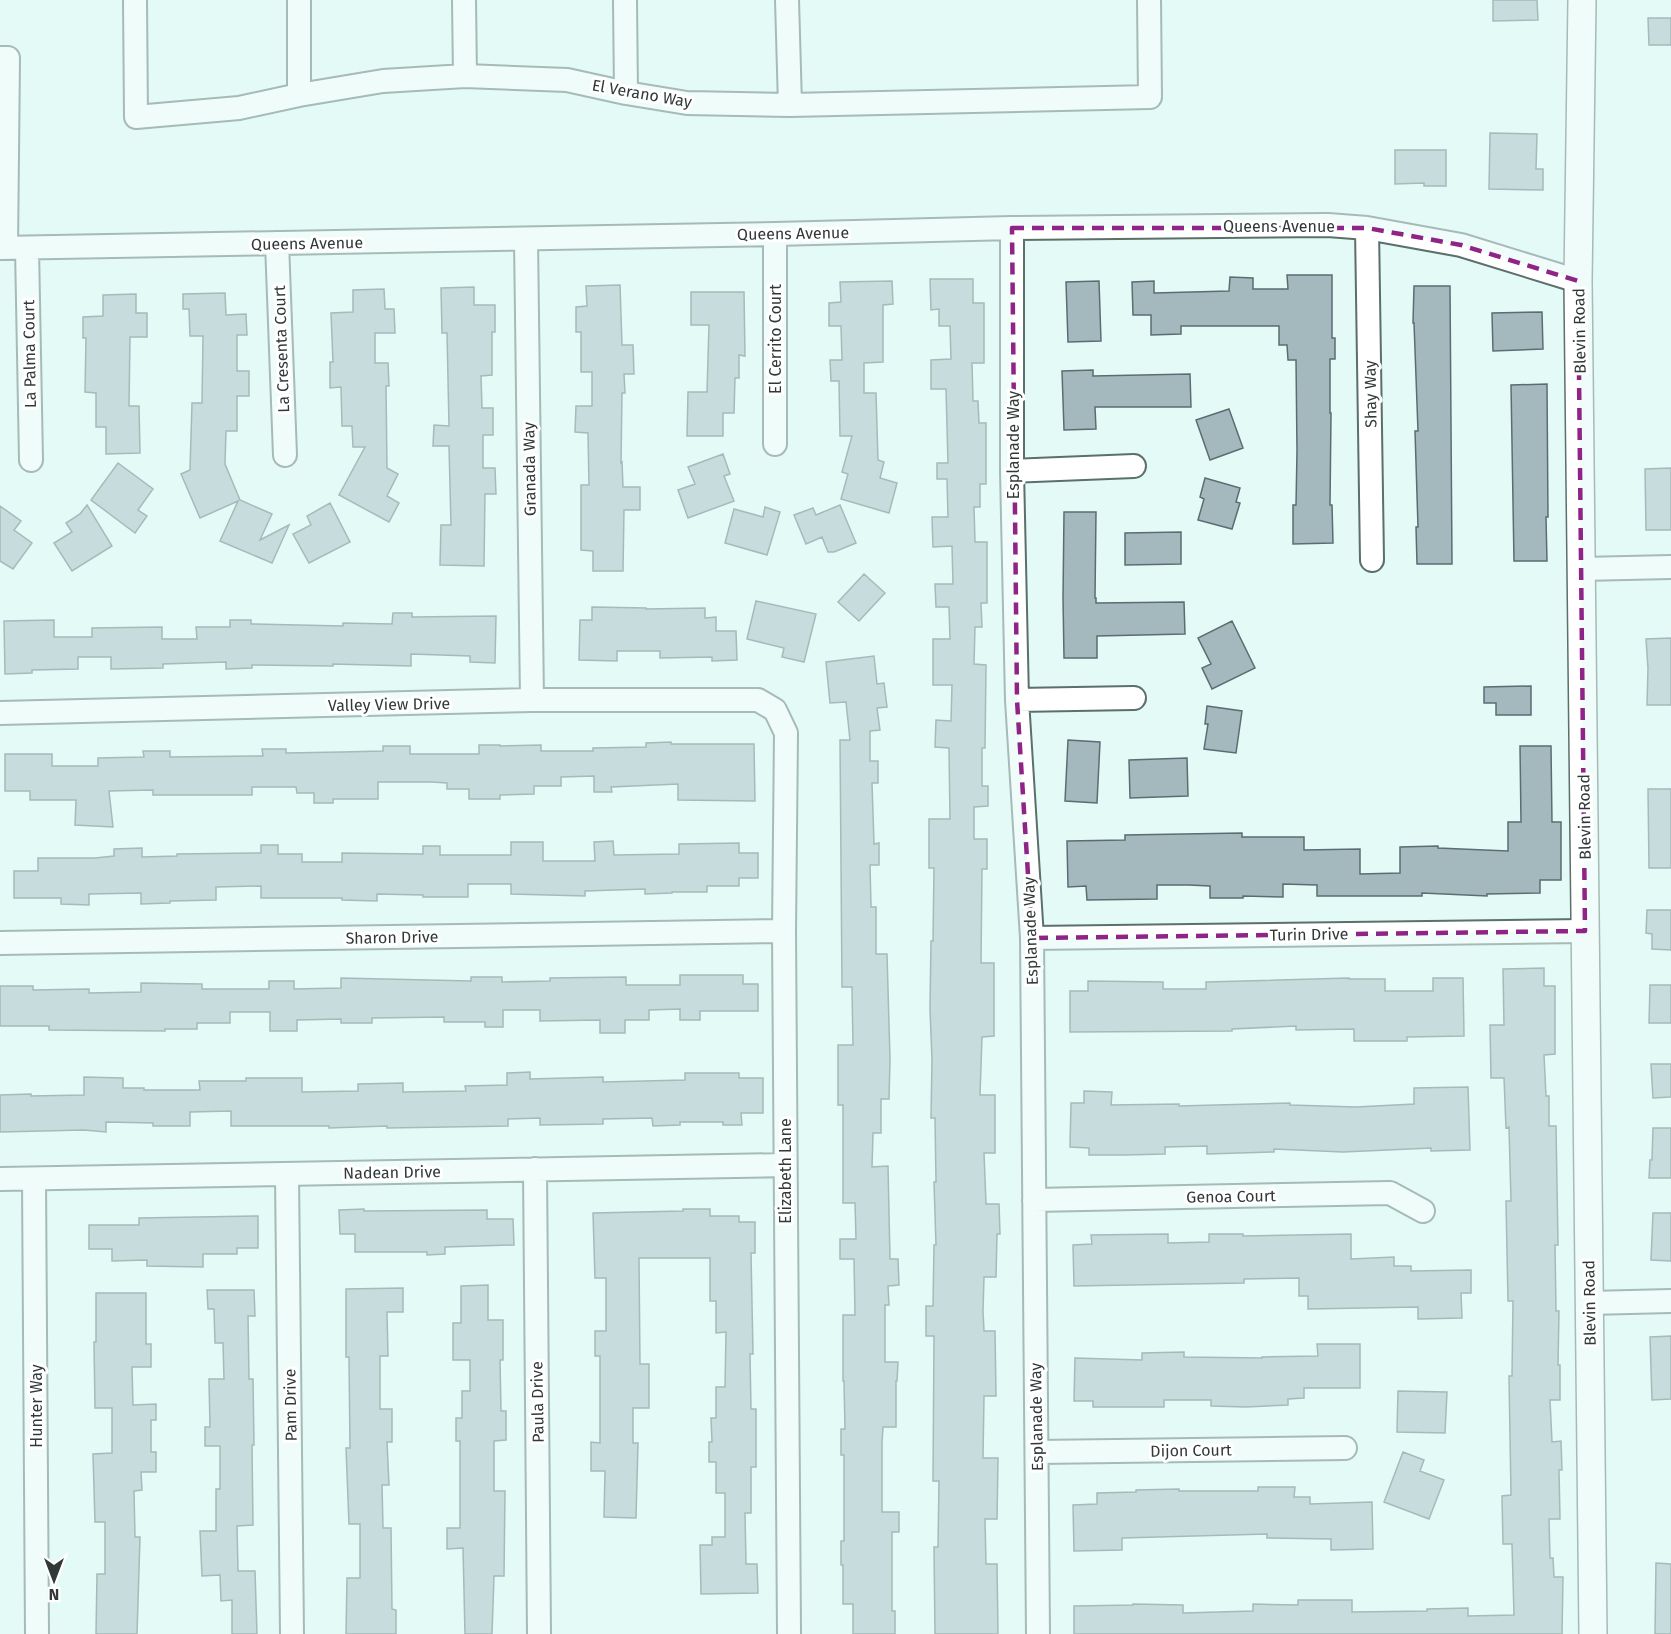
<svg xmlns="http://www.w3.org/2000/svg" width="1671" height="1634" viewBox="0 0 1671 1634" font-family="'Fira Sans',sans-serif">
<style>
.building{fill:#a4b9be;stroke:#5a6e72;stroke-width:1.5}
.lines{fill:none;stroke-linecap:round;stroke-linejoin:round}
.minor-casing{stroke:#5b6f6b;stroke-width:26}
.tertiary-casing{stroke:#5b6f6b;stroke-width:30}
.minor{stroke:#fff;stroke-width:22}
.tertiary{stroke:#fff;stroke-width:27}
.marked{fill:none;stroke:#8f2386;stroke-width:4.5;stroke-dasharray:12 8;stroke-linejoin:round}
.labels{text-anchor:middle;stroke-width:6;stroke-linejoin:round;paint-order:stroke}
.street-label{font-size:16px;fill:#313938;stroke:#fff}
</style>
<rect width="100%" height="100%" fill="#e3faf6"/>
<!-- building -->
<path class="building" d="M1493,0H1537L1538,20L1493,21Z
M1648,18H1671V45H1649Z
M1490,133L1537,134L1536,169H1543V190L1489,189Z
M1395,150H1446V186H1424V183L1395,184Z
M1287,275H1332V338H1335V359H1330V413H1331L1330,505H1332L1333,543L1293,544V505H1296L1297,451L1296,360H1288L1287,345H1279V326H1181V334L1151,335V315H1133L1132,282L1154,281V293L1229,291L1230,277L1253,278V289H1288Z
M930,279H973V303H984V363H972L973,401H978L979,423H986V484H980V507H974L975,542H987V603H981L982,627H975L974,664L986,665L985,748H982V786H988V806L974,807V839H987V869H982L981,963H994V1036L982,1037L980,1095H995V1153H984L986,1204H999L1000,1234H997L996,1277H984L983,1311L984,1331H995L996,1396H984L983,1458H998L997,1519H985L986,1564H997L998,1634H935L934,1547H938L939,1481H933L934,1336H926V1306H933L934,1245H936L934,1182H936L935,1118H931L932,1059L930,1009L931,941H933L934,868H929V819H950L949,748L935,747L936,720L951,721L952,685H933V639H950L949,607H936L935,584H953L952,546L933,547L932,517H948L947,479H937V463H948L946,389H931V360L951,359L950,326H939V309L931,310Z
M892,281L893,304L883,305V362L864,363V393H876L878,460L884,462L880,478L897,483L889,513L841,499L848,474L842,472L852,436H840L839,381H831L830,360H842L841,326H829V303L841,302L840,282Z
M1099,281L1101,341L1068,342L1066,282Z
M620,285L622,345H633L634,374H624L625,393H622L621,463L622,462L623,487H640V510H624L623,571H593V551L581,550V485H589L588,433L575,432L576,406H592V372H581V332H576V307L587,306L586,286Z
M1414,286H1450L1452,564H1417L1416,527H1418L1415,431H1418L1414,323H1413Z
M474,287V305H495V332H492V375L481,376L482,408H493V435H483V468H495L496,494H485L484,566L440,565L441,525H451L449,446H433L434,425L449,426L447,333H442L441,288Z
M384,289L385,309H394L395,333H375V363H388L389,386H386L387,468L398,474L387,496L399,503L389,522L339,495L365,447H353L352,426H342L341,387L330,388V362H333L331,313L353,312V290Z
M691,292H744L745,356L739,355V378H735L734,413H723V436H687L688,392H707L709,325H691Z
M225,293L226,315L246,314L247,335H237V371H249V396H237V431H226L225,464L240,500L272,514L260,540L289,525L272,563L220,541L238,501L200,518L181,474L190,470L192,403H202L203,336H190L189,309H183V294Z
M136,294V313H147V337H130L129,406H139L140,453L106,454V427H96V393L85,392L86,338H83V317L103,316V295Z
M1542,312L1543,349L1493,351L1492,313Z
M1093,370V376L1190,374L1191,407H1095L1096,429L1064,430L1062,371Z
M1547,384L1548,517H1546L1547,561H1514L1511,385Z
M1229,409L1243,448L1210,460L1196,420Z
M723,454L730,474L724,476L734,501L688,518L678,490L695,484L688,467Z
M118,463L153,489L138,510L147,516L135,533L91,500Z
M1671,468V530H1646L1645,469Z
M1205,478L1240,488L1236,502L1240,503L1232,529L1198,520L1204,499L1200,497Z
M330,503L350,542L309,563L293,534L311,525L307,516Z
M87,505L112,546L72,571L54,543L72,532L66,523L80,514Z
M840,505L856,543L834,552H828L822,537L806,544L794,515L813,508L816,515Z
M0,506L21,521L14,530L32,543L13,569L0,561Z
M765,507L780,512L767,555L725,543L734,509L763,517Z
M1064,512H1096L1095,598H1096V603L1184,602L1185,634L1097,636V658H1064L1063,598Z
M1181,532V564L1125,565V533Z
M864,574L885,593L859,621L838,602Z
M756,601L816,614L804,662L782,657L784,648L747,639Z
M592,607L646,608V609L705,608V618L716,617V631H736L737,660L712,661V657L660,658V651H617V661L579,660L580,620H592Z
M393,613H412V617L496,616L495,663L470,662V656L411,654V666L333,664V666L252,665V668L226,669V662L163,664V668L111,669V657H78V669L32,670V673L5,674L4,621L54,620V637H92V628L162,627V639H197L196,627H230V620H251V624L343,626V623L392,624Z
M1232,621L1255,668L1212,689L1202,668L1211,664L1198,638Z
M1671,638V705H1647L1648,668L1646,639Z
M874,656L877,684L884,683L887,707L877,708L880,730L870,731V761H878V783H872L874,844L879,843V865H870L871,907H876V954H887L890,1059L889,1099H881V1133H873L872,1167L888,1166L890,1259H898L899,1285L888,1286L889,1305H885V1362H898L897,1381H896V1427H883L882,1442V1512H899V1532H892V1611H895V1634H853V1604H843V1565H841V1541H844V1455H841V1429H845L844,1381H843V1315H855L854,1259H840V1239H856L855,1203H843V1105H838V1045H853L852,987H842L840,740H850L846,702L830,703L826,662Z
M1531,686V715H1496V703H1484V687Z
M1207,706L1242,711L1236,753L1204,749L1208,724H1205Z
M1068,740L1100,742L1097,803L1065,801Z
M671,742V744H754L755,801L678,800V784L611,787L612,792H594V776L561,777V786H534V794L500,795V799H469V789H447V783L432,782H378V799H333V803H314V793H297L296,787H252V795H153V790L109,791L113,827L75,825L76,800H30V791H5V754H52V766H98V758L144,757L143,751H170V757L263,756L262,749H286V753L341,752L383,751V746H410V754H479V745H500V746L541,745V751H593V748L646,747V743Z
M1520,746H1551L1552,822H1561V880H1540V893L1487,894V896L1422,893V896H1317V885L1283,884V897L1243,896V898H1210V886L1189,885H1157V899L1087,900L1086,886L1068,887L1067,841L1125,840V835L1242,833V837H1304V850L1360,849V874L1400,873V847L1438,846V848L1508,851V822H1521Z
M1187,758L1188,796L1130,798L1129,760Z
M1648,789H1671V868H1649Z
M613,841L614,855L679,854V844L739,843V853H758V878H739V886H707V892H672V893L645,894V889L585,891V896L511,894V884H468V897H423V895L377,894V901L342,900V898H261V886L216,887V900L170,901V903L141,904V893L89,894V905L61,904V898H14V871H38V858H95L114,856V849L142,848V857L177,856V854L261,853V845H278V854H302V862H342V853L423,854V846H440V855H511V842H543V861H595L594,842Z
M1647,910H1671V950L1652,949V934L1646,933Z
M1544,968V986H1555V1054L1544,1055L1546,1096H1549V1126H1556L1558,1245H1555L1556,1311H1559L1558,1365H1560V1400H1550L1552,1442L1561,1441L1562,1470H1559L1560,1519H1549L1550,1558H1553L1554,1577H1563L1562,1634H1074V1606L1133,1605V1604L1183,1605V1613L1253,1611V1604L1298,1605V1600H1352V1612L1427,1611V1609L1468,1608V1616L1514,1615L1512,1544H1503L1502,1496L1511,1495L1509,1376H1512L1513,1301H1508L1506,1201H1511L1509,1127L1506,1128L1504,1078H1491L1490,1025H1504L1503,969Z
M680,975H743V984H758V1011H700V1020H680V1009L649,1010V1020H625V1033H600V1020L540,1021V1010H503V1027H485V1022H444V1017L372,1018V1023H341V1019L297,1020V1031H270V1012H230V1023H197V1029H165V1031L49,1030V1026H0V986H33V990L89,989V993L141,992V983L202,984V989H269V981H294V989L341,988V978L471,981V977H502V982L550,981V978L626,977V985H680Z
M1349,978V979H1385V991H1433V978H1463L1464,1036L1407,1037V1041H1354V1029L1296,1030V1026L1232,1029V1031L1070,1032V991H1088V981L1163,982V989H1206V982Z
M1650,985H1671V1023H1649Z
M1651,1064H1671V1097L1653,1098Z
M530,1072V1079L603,1077V1082L685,1080V1073H739V1078H763V1113H741L742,1125H723V1122H680V1125L653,1126L652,1118L603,1119V1124L540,1125V1118L508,1119V1126L387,1128V1126L329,1128V1126H231V1111L190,1112V1126H153V1123L106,1122V1132L84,1130L0,1132V1095L31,1094V1096L84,1095V1077L123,1078V1088H144V1090H200L199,1081H246V1078H302V1092L358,1091V1084L403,1083V1092L466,1091L465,1086L507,1085V1073Z
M1468,1087L1470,1150L1431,1151V1148L1343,1152L1274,1149V1152L1207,1154V1146L1165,1147V1154L1124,1155H1089V1148L1070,1147L1071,1103H1084V1091L1112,1092L1111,1105L1179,1104V1106L1290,1103V1105L1356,1107L1414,1104V1088Z
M1653,1128H1671V1178H1649L1650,1160H1652Z
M364,1209V1211L487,1210V1219H513L514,1245L445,1247V1254L427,1255V1252H355V1234H340L339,1210Z
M683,1209H710V1216H739V1222H755V1253H751L753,1354H750L751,1409H756V1467H751V1513H745L746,1564H757L758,1593L701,1594L700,1545H712V1537H725V1493H716V1462H709V1442H712L711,1418H716V1387H725L726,1332L716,1333V1301H710V1258H639L640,1364H649V1408H633V1443H638L636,1518L604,1517L605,1471H591V1442L600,1443V1356H595V1331H606V1278H595L593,1213L683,1211Z
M1653,1213H1671V1261L1651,1260Z
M258,1216V1248H237V1254H203V1267L147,1266V1260L112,1261V1249H89V1225H139V1218Z
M1168,1234V1243L1209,1242V1234H1243V1236L1351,1234V1259L1394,1257V1266H1411V1271L1471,1270V1293H1461L1462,1318L1418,1319V1307L1308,1309V1296H1299V1278L1244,1279V1283L1074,1286L1073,1245L1092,1244L1091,1235Z
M488,1285V1320H503V1360H500L501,1411H506V1440L494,1441V1491H505L504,1576H494L492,1634H465L463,1548L447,1549V1528H460V1441H456V1418H462V1391H470V1360H453V1323H461V1286Z
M403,1288V1312H387L388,1356H380V1409H392V1442H387L389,1485H382L383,1528H391L392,1609L396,1610V1634H346L347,1578H360V1524H349L346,1448H350L349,1357H346V1289Z
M207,1290H254L255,1316H248L249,1379H253L254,1445H252L253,1525L237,1526L238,1571H255L257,1634H232V1600L221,1601L220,1575L202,1576L200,1531H216V1489H220V1446H205V1427H210L209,1379H224L223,1343H215L214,1309H208Z
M96,1293H146V1344H151V1367H132L133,1405L156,1404V1420H151V1452H156V1472H141L142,1490L134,1491L135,1537H140L137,1634H96L97,1574H105V1522H95L93,1454L112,1453V1408H95L94,1342H96Z
M1671,1336V1399L1652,1400L1650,1337Z
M1317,1344H1360V1388H1304V1398L1288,1399V1405L1246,1407L1211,1406V1400H1164V1407H1093V1401H1074L1075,1358L1142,1360V1353L1184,1352V1357L1262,1358V1357L1318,1356Z
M1398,1391L1447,1392L1445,1433L1397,1432Z
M1403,1452L1424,1460L1420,1471L1444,1480L1429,1519L1384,1502Z
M1258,1487H1295L1294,1497H1310V1504L1372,1502L1373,1549L1331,1550V1539L1267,1538V1534L1122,1538V1550L1074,1551L1073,1505L1097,1504V1493L1136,1492V1490L1179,1489V1491H1258Z
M1656,1563L1671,1564V1634H1655Z"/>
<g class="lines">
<defs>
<path id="minor" d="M135,0L136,117L239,108L299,95L383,81L465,76L567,80L626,93L687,103L790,105L1150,97L1149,0
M464,0L465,76
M625,0L626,93
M787,0L790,105
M0,58H8L6,248
M299,95V0
M1012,228V471L1017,700L1032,938L1038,1634
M1367,228L1372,560
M775,234V444
M526,239L532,700
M277,243L285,455
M0,248L775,234L1012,228L1328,225L1367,228L1461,245L1578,281
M27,248L31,460
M1012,471L1134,466
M1582,569L1671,567
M1017,700L1134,698
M0,713L532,700H758L775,710L786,733L784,931L789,1634
M1032,938L1585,931
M0,943L784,931
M535,1169L539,1634
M287,1175L292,1634
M0,1179L785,1165
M34,1179L37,1634
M1034,1200L1390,1193L1423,1211
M1589,1303L1671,1301
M1037,1452L1345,1448"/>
<path id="tertiary" d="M1582,0L1578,281L1593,1634"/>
</defs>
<!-- minor casing -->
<use href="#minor" class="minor-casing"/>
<!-- tertiary casing -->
<use href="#tertiary" class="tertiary-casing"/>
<!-- minor -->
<use href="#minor" class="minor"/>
<!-- tertiary -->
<use href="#tertiary" class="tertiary"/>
</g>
<!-- marked area -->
<path d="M0 0H1671V1634H0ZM1012,228H1367L1461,245L1578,281L1585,931L1032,938L1017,700Z" fill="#e3faf6" fill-opacity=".55" fill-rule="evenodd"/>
<path class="marked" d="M1012,228H1367L1461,245L1578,281L1585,931L1032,938L1017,700Z"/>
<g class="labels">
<!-- street labels -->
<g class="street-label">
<text transform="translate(642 93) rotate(10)" y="6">El Verano Way</text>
<text x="1279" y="232">Queens Avenue</text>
<text transform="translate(793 233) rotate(-1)" y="6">Queens Avenue</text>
<text transform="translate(307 243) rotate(-1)" y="6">Queens Avenue</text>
<text transform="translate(1579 331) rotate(-91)" y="6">Blevin Road</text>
<text transform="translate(775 339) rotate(-90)" y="6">El Cerrito Court</text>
<text transform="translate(281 349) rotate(-92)" y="6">La Cresenta Court</text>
<text transform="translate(29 354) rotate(-91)" y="6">La Palma Court</text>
<text transform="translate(1370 394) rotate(-91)" y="6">Shay Way</text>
<text transform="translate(1013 445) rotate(-90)" y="6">Esplanade Way</text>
<text transform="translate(529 469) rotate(-91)" y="6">Granada Way</text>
<text transform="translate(389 704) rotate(-1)" y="6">Valley View Drive</text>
<text transform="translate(1584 817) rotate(-91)" y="6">Blevin Road</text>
<text transform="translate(1030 931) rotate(-92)" y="6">Esplanade Way</text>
<text transform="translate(1309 934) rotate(-1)" y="6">Turin Drive</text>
<text transform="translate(392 937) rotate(-1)" y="6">Sharon Drive</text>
<text transform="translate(785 1171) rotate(-90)" y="6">Elizabeth Lane</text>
<text transform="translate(392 1172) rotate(-1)" y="6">Nadean Drive</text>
<text transform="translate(1231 1196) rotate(-1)" y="6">Genoa Court</text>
<text transform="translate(1589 1303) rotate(-91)" y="6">Blevin Road</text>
<text transform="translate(537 1402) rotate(-91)" y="6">Paula Drive</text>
<text transform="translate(290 1405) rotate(-91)" y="6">Pam Drive</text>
<text transform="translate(36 1406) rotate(-90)" y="6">Hunter Way</text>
<text transform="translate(1036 1417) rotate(-91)" y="6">Esplanade Way</text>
<text transform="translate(1191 1450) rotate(-1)" y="6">Dijon Court</text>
</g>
</g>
<!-- north arrow -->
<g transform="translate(54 1580) rotate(180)" stroke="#ffffff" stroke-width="4.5" paint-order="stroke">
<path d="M0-4.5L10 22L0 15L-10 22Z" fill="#313938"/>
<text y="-9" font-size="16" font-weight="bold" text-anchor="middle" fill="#313938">N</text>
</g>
</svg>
